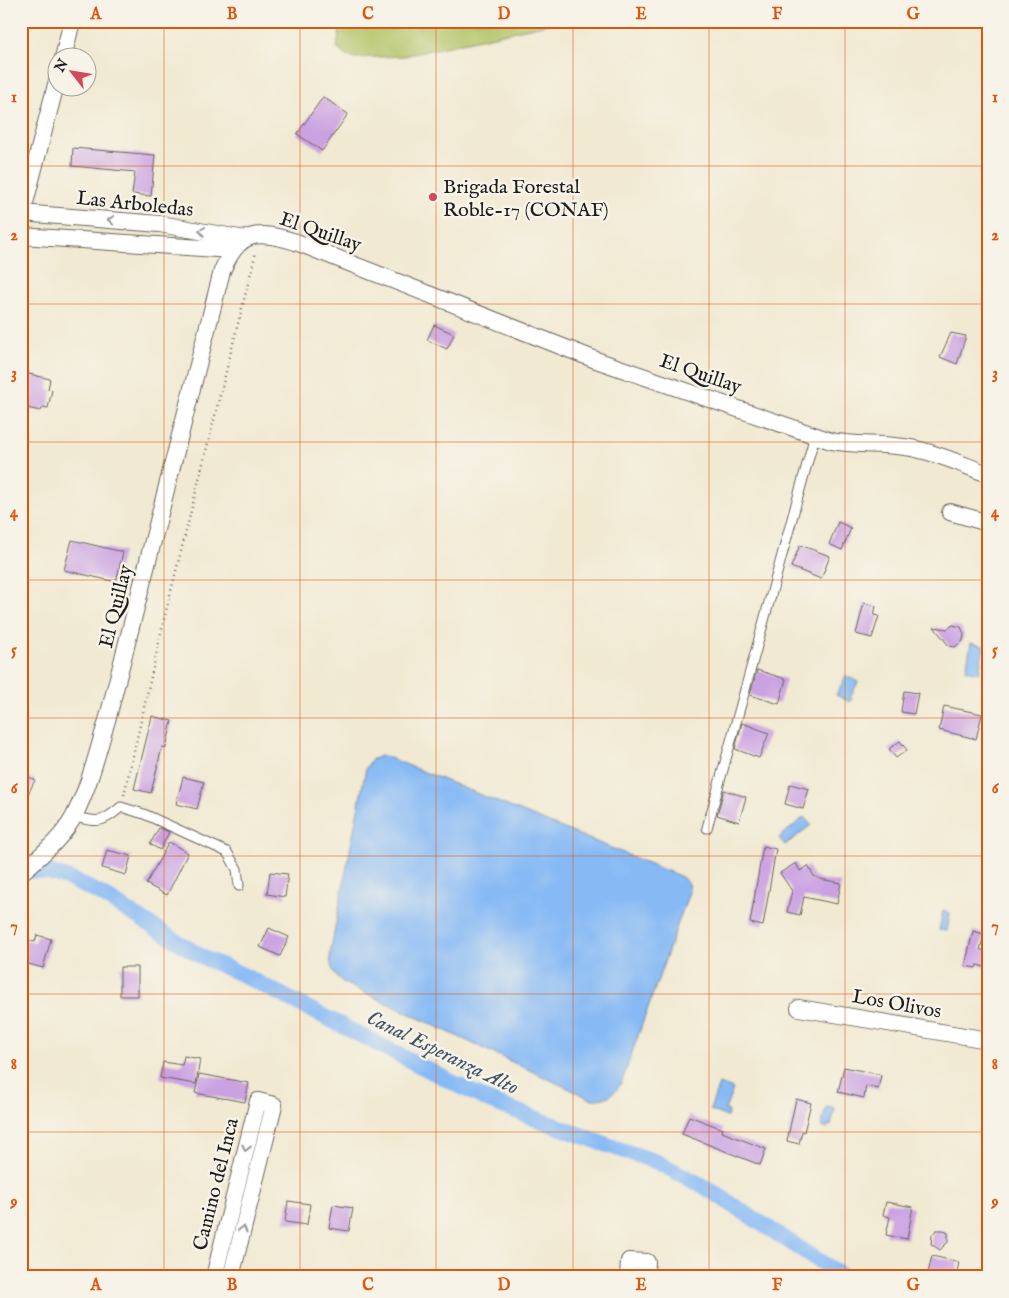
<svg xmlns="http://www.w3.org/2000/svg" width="1009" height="1298" viewBox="0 0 1009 1298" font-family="'IM FELL English',serif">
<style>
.green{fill:#b2c366;stroke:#677041}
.water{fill:#87baf5;stroke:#526b88}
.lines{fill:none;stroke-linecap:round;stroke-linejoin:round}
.canal{stroke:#87baf5;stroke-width:16}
.building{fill:#caa2e2}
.service-casing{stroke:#67645c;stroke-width:11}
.minor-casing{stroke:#67645c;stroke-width:18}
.path{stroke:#67645c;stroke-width:2.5;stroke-dasharray:1 4;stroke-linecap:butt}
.service{stroke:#fff;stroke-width:9}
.minor{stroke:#fff;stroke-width:16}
.oneway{stroke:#999}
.grid{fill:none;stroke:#de560d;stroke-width:1;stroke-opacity:0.55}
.poi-dot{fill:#d1495b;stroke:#f7f3e8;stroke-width:2}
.labels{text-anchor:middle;stroke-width:5;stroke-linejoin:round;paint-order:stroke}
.poi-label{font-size:20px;fill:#1c1c1c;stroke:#f7f3e8;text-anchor:start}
.street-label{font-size:20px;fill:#1c1c1c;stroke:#f7f3e8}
.water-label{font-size:21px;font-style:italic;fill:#415368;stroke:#f7f3e8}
.neatline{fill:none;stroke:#de560d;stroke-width:2}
.grid-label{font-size:16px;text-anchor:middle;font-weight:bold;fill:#de560d}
</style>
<rect width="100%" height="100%" fill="#f7f3e8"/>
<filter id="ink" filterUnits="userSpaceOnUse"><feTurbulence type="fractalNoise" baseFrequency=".02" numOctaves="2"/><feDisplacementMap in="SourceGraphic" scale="10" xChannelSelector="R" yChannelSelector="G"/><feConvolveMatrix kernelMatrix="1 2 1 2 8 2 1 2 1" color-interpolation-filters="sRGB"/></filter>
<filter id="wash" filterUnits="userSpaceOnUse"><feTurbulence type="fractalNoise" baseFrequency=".0096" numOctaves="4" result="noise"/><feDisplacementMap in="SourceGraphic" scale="20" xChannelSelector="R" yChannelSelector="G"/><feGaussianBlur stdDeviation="1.12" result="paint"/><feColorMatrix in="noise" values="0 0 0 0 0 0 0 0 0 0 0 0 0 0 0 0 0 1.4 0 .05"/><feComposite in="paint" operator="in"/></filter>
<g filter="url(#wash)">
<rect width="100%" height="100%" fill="#f1e9d2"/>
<!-- green -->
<path class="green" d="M341,21H561L404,56L355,58L346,56L337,48Z"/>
<!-- water -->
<path class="water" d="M971,643L984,646L979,673L966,670Z
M846,676L858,682L850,698L852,699L850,702L836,695Z
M380,756H385L682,877L688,883L689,892L622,1081C616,1094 606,1100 591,1099L346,984C334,977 330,968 330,954L366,768L371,760Z
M804,817L811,825L785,845L779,838Z
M943,911L950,913L947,931L939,930Z
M719,1084L733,1089L725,1110L729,1111L727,1117L710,1110Z
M826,1107L835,1108L831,1126L828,1125L827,1128L821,1127Z"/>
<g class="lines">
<!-- canal -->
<path class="canal" d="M21,869L49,872L72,880L99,893L204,958L241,974L489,1101L610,1146L657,1162L705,1187L844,1277"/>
</g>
<g id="blocks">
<!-- building -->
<path class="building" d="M323,97L348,114L322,151L297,134Z
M73,148L155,155L151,196L132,194L135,172L72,166Z
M434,325L454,334L447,349L427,340Z
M951,333L966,336L957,364L940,357Z
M25,373L50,379L48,389L52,390L48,408L43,407L41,411L21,407V390Z
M838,522L851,528L842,550L829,544Z
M72,540L123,552L116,582L64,570Z
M800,545L830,556L821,579L791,567Z
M864,603L876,606L874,615L879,616L872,638L856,634Z
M953,625L961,627L964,634L963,641L955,647L949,646L934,627L947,629Z
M757,670L786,679L779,704L750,695Z
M904,691L918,693L914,714L901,712Z
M944,706L982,714L976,739L939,730Z
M152,716L172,721L166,748L162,747L151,793L134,789Z
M742,723L769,733L759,758L735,749Z
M900,741L907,750L896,758L889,749Z
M21,773L35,780L21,808Z
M183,777L204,782L197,809L176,804Z
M790,784L809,789L803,809L785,804Z
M724,790L746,797L739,822L717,815Z
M159,828L169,832L160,850L150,844Z
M169,842L188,853L167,895L146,884Z
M763,846L776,849L763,926L750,923Z
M107,850L131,856L126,875L102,868Z
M796,863L800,871L808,866L814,876L820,879L841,883L837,904L804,897L800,915L787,912L792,891L780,873Z
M270,872L288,874L285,897L267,894Z
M269,928L289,937L280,956L260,947Z
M973,931L984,934L980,950H988V968L977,965L976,968L965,966Z
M37,935L51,939L43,968L21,962V948L24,939L35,942Z
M120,967H138V996H120Z
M184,1056L200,1059L196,1084L160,1078L163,1062L182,1065Z
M844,1067L881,1075L878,1089L866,1086L864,1098L838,1092Z
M199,1074L249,1083L245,1102L195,1093Z
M796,1099L811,1103L804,1132L802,1131L799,1144L787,1141Z
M689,1116L723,1129L722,1132L766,1149L760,1165L682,1134Z
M288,1201L310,1204L307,1225L285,1222Z
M886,1202L913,1207L907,1239L886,1235L890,1217L883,1215Z
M333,1205L353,1208L349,1231L329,1228Z
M936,1230H943L948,1233V1242L940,1250L931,1244L932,1235Z
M932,1256L959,1262L956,1277H927Z"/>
</g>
</g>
<g filter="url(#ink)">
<use href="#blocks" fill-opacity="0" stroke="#67645c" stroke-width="1"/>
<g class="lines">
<defs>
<path id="service" d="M74,817C99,822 101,824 121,807L144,814L227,852L237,869L239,886
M707,828L815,435"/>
<path id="minor" d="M63,58L72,21
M21,213L160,224L245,239
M21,218L58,77
M21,236L232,250
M950,512L988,523
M21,873C40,856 63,838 74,816C90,785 98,750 108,717L222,271C239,230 257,230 296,242L596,360L831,441C857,446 884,443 911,448C938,453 963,465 988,474
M799,1008L988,1040
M214,1277L258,1101L274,1105L231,1277
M628,1277L629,1261L647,1262L645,1277"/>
</defs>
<!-- service casing -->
<use href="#service" class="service-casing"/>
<!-- minor casing -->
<use href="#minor" class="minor-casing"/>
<!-- path -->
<path class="path" d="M124,795L166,611L256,252"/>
<!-- service -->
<use href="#service" class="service"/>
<!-- minor -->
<use href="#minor" class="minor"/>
</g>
<!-- one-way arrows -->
<defs><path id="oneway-chevron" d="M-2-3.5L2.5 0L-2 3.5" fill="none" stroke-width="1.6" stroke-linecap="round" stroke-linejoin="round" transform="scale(1.25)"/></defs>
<g class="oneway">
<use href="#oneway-chevron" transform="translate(111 220) rotate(-175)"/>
<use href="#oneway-chevron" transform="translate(202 231) rotate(-170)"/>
<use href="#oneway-chevron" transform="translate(246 1148) rotate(104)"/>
<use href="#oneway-chevron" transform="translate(243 1229) rotate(-76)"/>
</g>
</g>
<!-- grid -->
<path class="grid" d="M164,21V1277M300,21V1277M436,21V1277M573,21V1277M709,21V1277M845,21V1277M21,166H988M21,304H988M21,442H988M21,580H988M21,718H988M21,856H988M21,994H988M21,1132H988"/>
<!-- markers -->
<circle class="poi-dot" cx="433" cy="197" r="5"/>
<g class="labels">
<!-- poi labels -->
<g class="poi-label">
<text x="443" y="193">Brigada Forestal<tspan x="443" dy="23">Roble-17 (CONAF)</tspan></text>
</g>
<!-- street labels -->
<g class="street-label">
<text transform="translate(135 203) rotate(6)" y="7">Las Arboledas</text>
<text transform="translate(321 231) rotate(19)" y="7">El Quillay</text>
<text transform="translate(701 373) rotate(19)" y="7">El Quillay</text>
<text transform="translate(115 606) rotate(-76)" y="7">El Quillay</text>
<text transform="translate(897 1003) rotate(10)" y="7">Los Olivos</text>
<text transform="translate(215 1184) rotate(-76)" y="7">Camino del Inca</text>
</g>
<!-- water labels -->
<g class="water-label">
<text transform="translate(443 1052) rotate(26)" y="7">Canal Esperanza Alto</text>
</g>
</g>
<!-- margin -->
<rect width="1009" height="1298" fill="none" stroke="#f7f3e8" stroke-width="55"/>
<!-- north arrow -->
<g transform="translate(72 72) rotate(301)"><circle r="24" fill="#f7f3e8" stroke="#9f9d96"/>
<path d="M0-4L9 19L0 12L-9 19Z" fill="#d1495b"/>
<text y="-8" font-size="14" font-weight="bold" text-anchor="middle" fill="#1c1c1c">N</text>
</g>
<rect x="28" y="28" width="954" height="1242" class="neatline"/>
<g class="grid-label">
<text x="96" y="19">A</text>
<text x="232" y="19">B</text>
<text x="368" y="19">C</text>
<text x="504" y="19">D</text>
<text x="641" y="19">E</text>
<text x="777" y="19">F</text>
<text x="913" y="19">G</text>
<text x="14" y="102">1</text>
<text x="995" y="102">1</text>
<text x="14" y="240">2</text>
<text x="995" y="240">2</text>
<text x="14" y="378">3</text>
<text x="995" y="378">3</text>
<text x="14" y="517">4</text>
<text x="995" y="517">4</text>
<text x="14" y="655">5</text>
<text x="995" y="655">5</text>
<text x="14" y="793">6</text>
<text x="995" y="793">6</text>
<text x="14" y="931">7</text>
<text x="995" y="931">7</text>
<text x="14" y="1069">8</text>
<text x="995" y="1069">8</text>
<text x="14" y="1207">9</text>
<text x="995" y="1207">9</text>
<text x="96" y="1290">A</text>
<text x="232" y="1290">B</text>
<text x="368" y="1290">C</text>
<text x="504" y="1290">D</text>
<text x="641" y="1290">E</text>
<text x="777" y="1290">F</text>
<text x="913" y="1290">G</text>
</g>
</svg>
